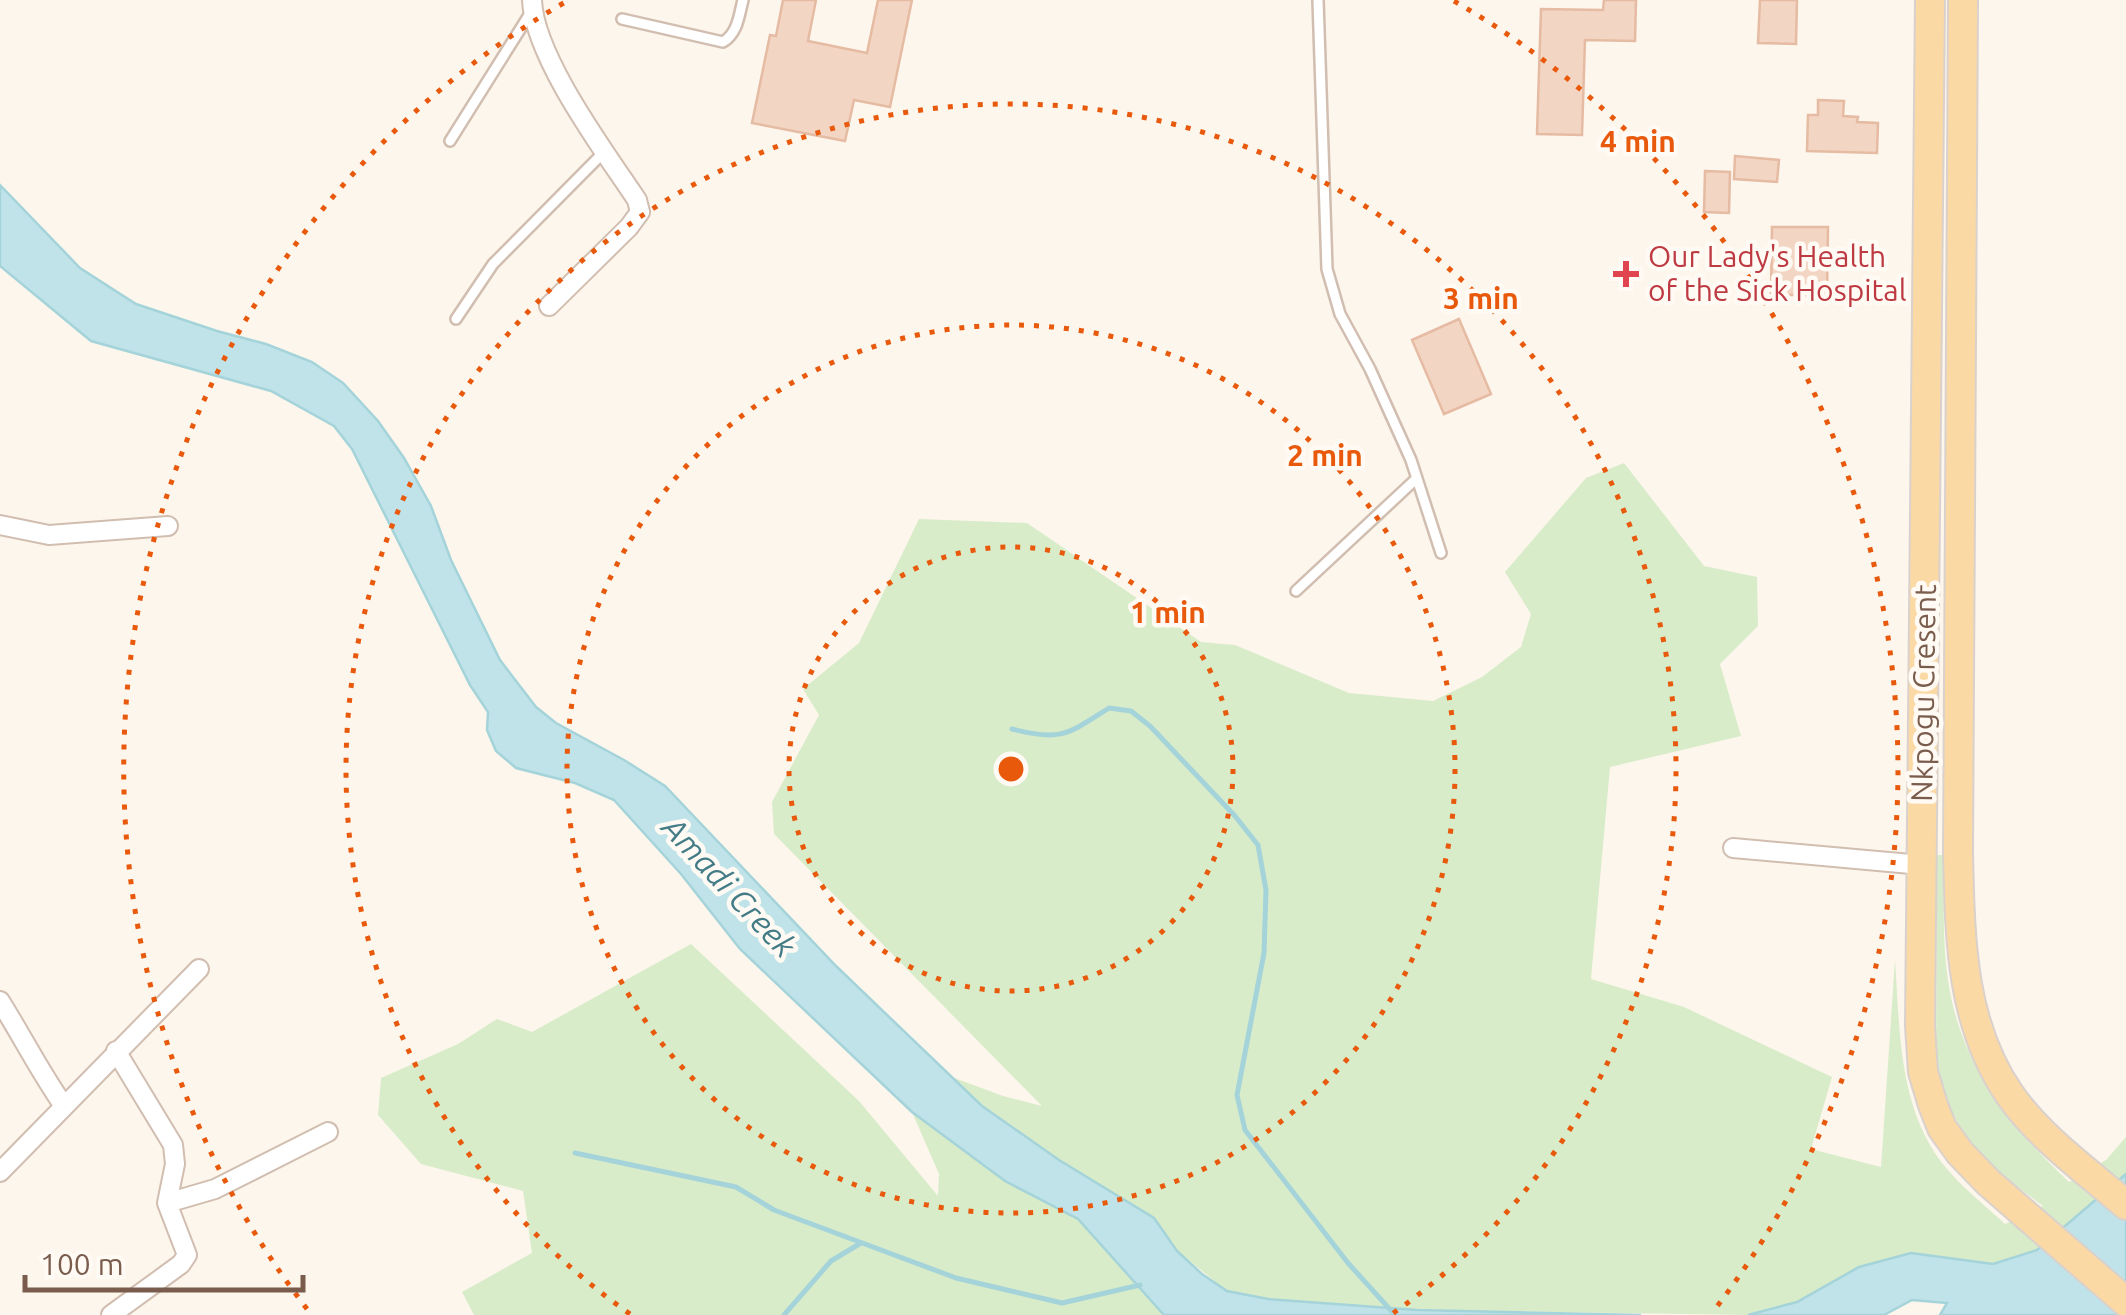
<svg xmlns="http://www.w3.org/2000/svg" width="2126" height="1315" viewBox="0 0 2126 1315" font-family="Ubuntu,sans-serif">
<style>
.green{fill:#d8ecc9}
.water{fill:#bfe3e8;stroke:#a5d3da;stroke-width:2.5}
.lines{fill:none;stroke-linecap:round;stroke-linejoin:round}
.stream{stroke:#a5d3da;stroke-width:5}
.building{fill:#f3d5c3;stroke:#e6bba3;stroke-width:2.5}
.lane-casing{stroke:#d1beb0;stroke-width:14}
.street-casing{stroke:#d1beb0;stroke-width:22}
.primary-casing{stroke:#dad1cd;stroke-width:32}
.lane{stroke:#fff;stroke-width:9}
.street{stroke:#fff;stroke-width:18}
.primary{stroke:#fbd9a5;stroke-width:28}
.ring{fill:none;stroke:#e8590c;stroke-width:5;stroke-dasharray:5 10}
.health-dot{fill:#e0444e;stroke:#fffaf3;stroke-width:4}
.labels{text-anchor:middle;stroke-width:9;stroke-linejoin:round;paint-order:stroke}
.health-label{font-size:30px;fill:#be3a42;stroke:#fffaf3;text-anchor:start}
.street-label{font-size:30px;fill:#7a5c4d;stroke:#fffaf3}
.water-label{font-size:32px;font-style:italic;fill:#437c86;stroke:#fffaf3}
.centre{fill:#e8590c;stroke:#fffaf3;stroke-width:5}
.ring-label{font-size:30px;text-anchor:middle;font-weight:bold;fill:#e8590c;stroke:#fffaf3;stroke-width:9;stroke-linejoin:round;paint-order:stroke}
</style>
<rect width="100%" height="100%" fill="#fdf6ec"/>
<!-- green -->
<path class="green" d="M1624,463L1704,566L1757,577L1758,626L1720,664L1741,736L1610,767L1591,979L1684,1007L1832,1077L1811,1149L1881,1167L1895,960C1900,1031 1898,1113 1948,1170C1964,1189 1986,1206 2005,1224L2043,1206C1982,1160 1946,1131 1936,1051L1937,855H1944C1944,896 1942,939 1948,980C1960,1064 2009,1126 2069,1182L2106,1160L2126,1137V1174L2037,1250L1993,1264L1911,1253L1859,1267L1797,1302L1748,1315L1417,1310L1268,1299L1227,1291L1177,1251L1154,1218L1059,1160L982,1106L949,1076L1003,1096L1042,1106L774,834L772,802L819,715L803,689L859,643L919,519L1027,523L1201,642L1235,645L1349,693L1433,701L1482,677L1521,647L1531,614L1505,572L1586,478Z
M691,944L859,1101L938,1196L939,1174L912,1112L1005,1181L1078,1219L1164,1315H474L462,1292L532,1253L523,1191L421,1164L378,1115L381,1078L458,1044L497,1019L532,1032Z"/>
<!-- water -->
<path class="water" d="M0,185L80,268L136,304L217,331L266,344L312,362L343,383L378,421L404,458L431,506L451,560L500,660L536,707L556,723L624,760L665,786L836,966L982,1106L1059,1160L1154,1218L1177,1251L1202,1274L1227,1291L1268,1299L1417,1310L1641,1315H1164L1078,1219L1005,1181L912,1112L740,949L681,874L614,800L575,783L516,768L496,751L487,730L488,712L470,685L352,449L334,426L271,391L91,341L0,266Z
M2126,1174V1315H1940L1947,1303L1912,1300L1884,1315H1748L1797,1302L1859,1267L1911,1253L1993,1264L2037,1250Z"/>
<g class="lines">
<!-- stream -->
<path class="stream" d="M1012,729C1061,742 1068,734 1109,708L1131,711L1150,726L1235,816L1258,845L1266,890L1264,953L1237,1095L1245,1130L1348,1263L1395,1315
M575,1153L736,1187L774,1210L956,1278L1062,1303L1140,1285
M784,1315L831,1261L861,1243"/>
</g>
<!-- building -->
<path class="building" d="M783,0H816L808,41L867,53L878,0H912L890,107L854,100L845,141L752,123L770,35L776,36Z
M1604,0H1636L1635,41L1585,40L1582,135L1537,134L1541,9L1603,10Z
M1760,0H1797L1796,44L1758,43Z
M1818,100L1844,101L1843,116L1858,117L1857,122L1878,123L1877,153L1807,151L1808,115H1818Z
M1735,156L1779,160L1777,182L1734,179Z
M1705,171L1730,172L1729,213L1704,212Z
M1772,227H1828L1827,295H1771Z
M1459,319L1491,394L1444,414L1412,340Z"/>
<g class="lines">
<defs>
<path id="lane" d="M1318,0L1327,269L1340,314L1370,369L1411,460L1441,553
M622,19L723,42C738,33 739,15 743,0
M450,141L531,12
M456,319L493,264L605,151
M1296,591L1417,478"/>
<path id="street" d="M532,0C534,57 605,152 637,200L640,212L629,227L549,306
M0,525L49,535L168,526
M1733,848L1922,865
M0,1001C22,1036 40,1072 64,1106
M0,1172L199,969
M167,1203L215,1189L328,1132
M111,1315L181,1264L187,1255L167,1203L175,1164L173,1145L116,1051"/>
<path id="primary" d="M1930,0L1920,1026L1923,1072L1933,1105L1942,1128L1960,1153L1988,1182L2126,1302
M1963,0L1958,852C1960,936 1960,1023 2010,1095C2040,1138 2087,1171 2126,1205"/>
</defs>
<!-- lane casing -->
<use href="#lane" class="lane-casing"/>
<!-- street casing -->
<use href="#street" class="street-casing"/>
<!-- primary casing -->
<use href="#primary" class="primary-casing"/>
<!-- lane -->
<use href="#lane" class="lane"/>
<!-- street -->
<use href="#street" class="street"/>
<!-- primary -->
<use href="#primary" class="primary"/>
</g>
<!-- distance rings -->
<g class="ring">
<circle cx="1011" cy="769" r="222"/>
<circle cx="1011" cy="769" r="444"/>
<path d="M630 1314A665 665 0 1 1 1392 1314"/>
<path d="M307 1309A887 887 0 0 1 567 1M1454 1A887 887 0 0 1 1715 1309"/>
</g>
<!-- markers -->
<path class="health-dot" d="M1621 259h10v10h10v10h-10v10h-10v-10h-10v-10h10z"/>
<g class="labels">
<!-- health labels -->
<g class="health-label">
<text x="1648" y="267">Our Lady's Health<tspan x="1648" dy="34">of the Sick Hospital</tspan></text>
</g>
<!-- street labels -->
<g class="street-label">
<text transform="translate(1924 693) rotate(-89)" y="10">Nkpogu Cresent</text>
</g>
<!-- water labels -->
<g class="water-label">
<text transform="translate(729 887) rotate(47)" y="11">Amadi Creek</text>
</g>
</g>
<circle cx="1011" cy="769" r="15" class="centre"/>
<g class="ring-label">
<text x="1638" y="152">4 min</text>
<text x="1481" y="309">3 min</text>
<text x="1325" y="466">2 min</text>
<text x="1168" y="623">1 min</text>
</g>
<!-- scale -->
<path d="M25 1275v15h278v-15" fill="none" stroke="#7a5c4d" stroke-width="5"/>
<text x="40" y="1275" font-size="30" fill="#7a5c4d" stroke="#fffaf3" stroke-width="8" paint-order="stroke">100 m</text>
</svg>
